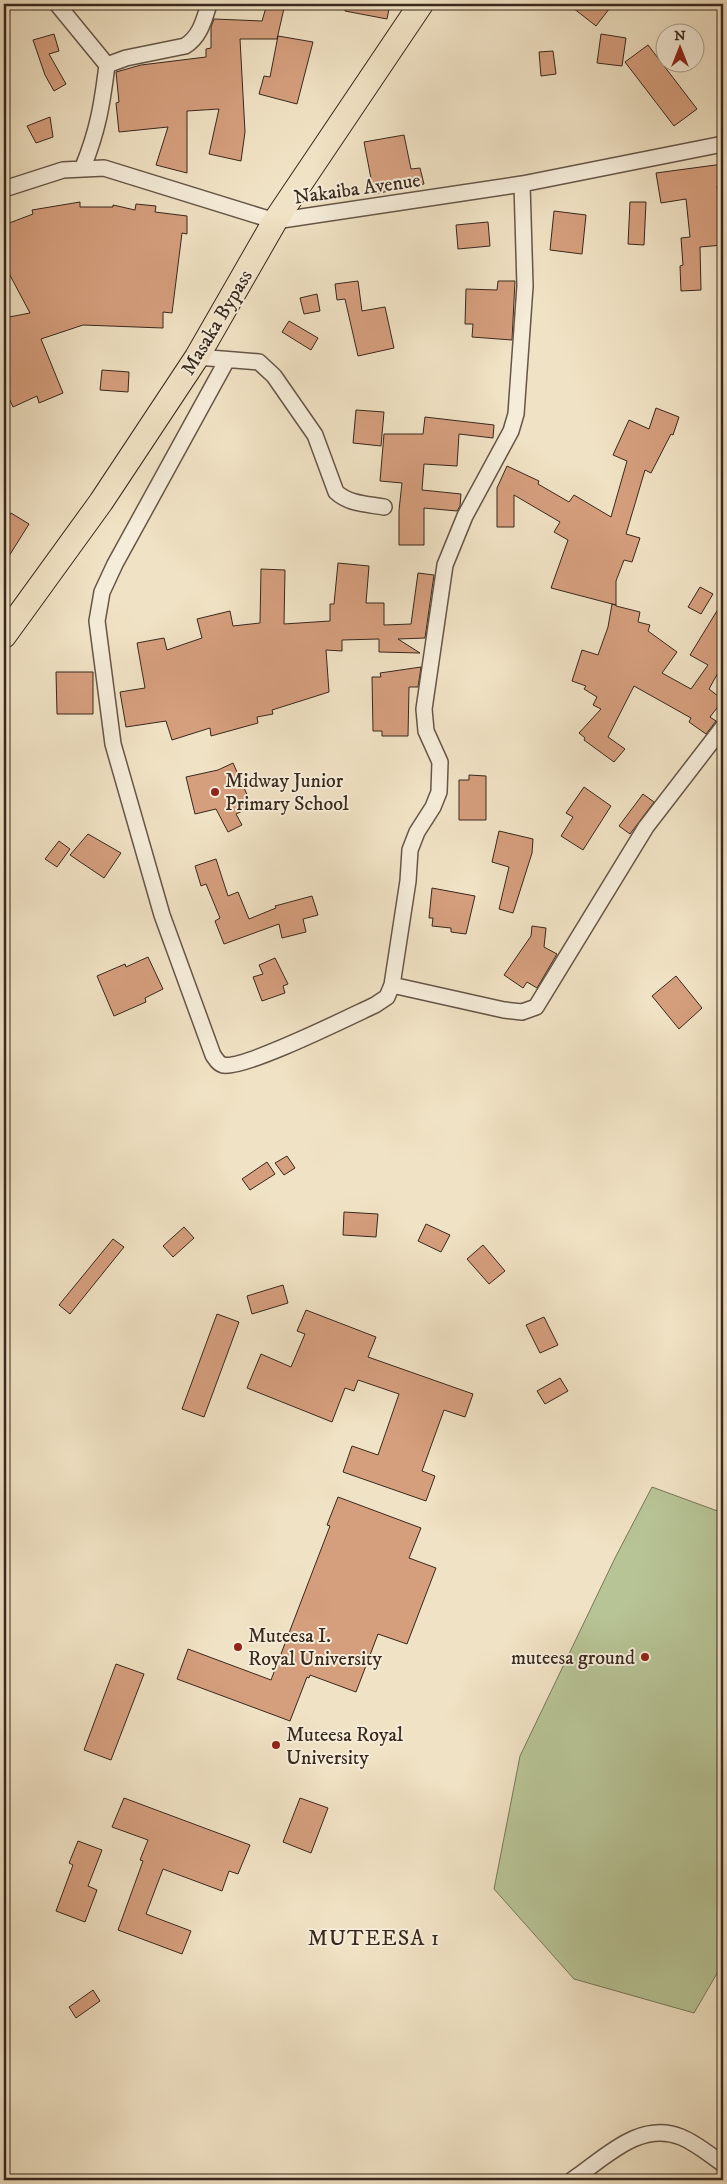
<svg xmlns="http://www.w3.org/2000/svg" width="727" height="2184" viewBox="0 0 727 2184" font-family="'IM FELL DW Pica',serif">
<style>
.green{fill:#b7c496;stroke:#78765a}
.building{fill:#d59e7d;stroke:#38281d}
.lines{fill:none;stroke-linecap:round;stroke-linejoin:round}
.minor-casing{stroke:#665647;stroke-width:18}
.trunk-casing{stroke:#38281d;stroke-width:26}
.minor{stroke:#f5ecd9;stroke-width:15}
.trunk{stroke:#f0e2c4;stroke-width:24}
.poi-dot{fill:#8f2418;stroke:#f5ecd9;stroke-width:2}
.labels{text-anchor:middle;stroke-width:4;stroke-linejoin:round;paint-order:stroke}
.street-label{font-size:20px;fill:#38281d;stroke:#f5ecd9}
.poi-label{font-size:20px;fill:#38281d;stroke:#f5ecd9;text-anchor:start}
.quarter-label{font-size:22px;letter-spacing:1px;fill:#38281d;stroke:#f5ecd9}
</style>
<rect width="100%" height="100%" fill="#f0e2c4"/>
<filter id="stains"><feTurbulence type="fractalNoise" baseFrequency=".004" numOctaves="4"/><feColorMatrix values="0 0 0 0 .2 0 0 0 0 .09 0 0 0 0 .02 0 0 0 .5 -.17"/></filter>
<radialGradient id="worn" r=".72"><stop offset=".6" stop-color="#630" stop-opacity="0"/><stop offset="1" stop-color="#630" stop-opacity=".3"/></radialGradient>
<!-- green -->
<path class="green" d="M652,1487L723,1513V1963L694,2013L574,1979L494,1889L520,1756L615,1558Z"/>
<!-- building -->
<path class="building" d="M267,4H285L277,39H240L245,132L241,161L209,154L219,109L187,111V173L156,165L168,127L119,132L116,103L119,102L116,72L141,65L206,57V49L211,48V27L214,19L262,21Z
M345,4H390L387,19L345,11Z
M568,4H613L596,26Z
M54,34L59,51L49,54L66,84L54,91L45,75L33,40Z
M601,34L626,38L622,66L597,63Z
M278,36L313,42L297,104L259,94L264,76L270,77Z
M648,45L697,109L674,126L625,62Z
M553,51L556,74L541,76L539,52Z
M50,117L53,137L36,143L27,126Z
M404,135L411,169L420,168L424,184L374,194L364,142Z
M723,164V185L717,186L723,245L700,247L701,290L681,291L680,266L683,265L681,238L690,237L686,199L661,203L656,173Z
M80,202V207H113V205L135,210L136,204L156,206L155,212L187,216V234L182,233L172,313L163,312V328L83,325L41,339L63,393L39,403L37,396L13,407L4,387V318L30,313L4,264V225L33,214L32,210Z
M630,202H646L644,245L628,244Z
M554,211L586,215L582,254L550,250Z
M488,222L490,246L458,249L456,225Z
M358,281L362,311L385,307L394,348L358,356L345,299L337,300L335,284Z
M498,281H515L512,340L472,337L473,324H465L466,289L497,290Z
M317,294L320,311L304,314L300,298Z
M289,321L318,338L311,350L282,332Z
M102,370L129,372L128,392L100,390Z
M656,408L679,417L673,435L671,434L651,473L645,470L626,534L640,538L632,562L624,560L616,581V606L640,612L638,622L650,625L648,631L677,652L662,673L691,689L708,665L690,655L723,601V673L719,671L709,689L723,700L710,717L716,721L706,734L689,722L691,718L634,686L608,737L625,749L614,762L584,740L585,738L579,733L601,709L593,705L597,697L584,689L586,686L572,681L582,650L598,655L608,627L612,604L616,605L551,588L568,540L554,532L560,522L514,495V527H497V488L507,466L539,481L538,484L569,502L574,495L611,517L627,461L613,455L629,420L649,429Z
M356,410L384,412L381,446L353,443Z
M425,417L494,425L493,438L459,434L457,466L424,464L422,490L461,494L460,506L457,511L424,508V545H399V510L402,483L380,481L384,434H423Z
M11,513L29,524L4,564V525Z
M338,563L369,566L366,603H384V625L411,624L418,573L434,575L425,638L398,639L420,653L379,652V639L342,640V651L326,650L329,692L272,710L273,714L257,717L258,723L211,736L210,728L172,740L166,721L126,727L120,692L145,688L137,643L164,638L167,650L202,638L197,619L230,611L233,626L260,623L261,569L285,570L284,624L330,621V604H334Z
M700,587L713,594L701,614L688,607Z
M421,667L418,687H409L408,736H382V731H373L372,677H381L380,673Z
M56,672H93V714H57Z
M233,763L249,799L243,801L249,808L236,814L242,825L228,832L216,809L195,814L186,777L218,770Z
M469,775L486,776V820H459V780H469Z
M584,787L611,806L583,850L561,836L573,817L566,813Z
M643,794L654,802L630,834L619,826Z
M499,831L533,839L532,853L513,913L499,909L509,867L492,862Z
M88,834L121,853L104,878L70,855Z
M59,841L70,849L57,867L45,859Z
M216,859L228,896L238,892L249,919L276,908L275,906L312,896L318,915L303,919L306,932L282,938L279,924L224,944L215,921L220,918L206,884L201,886L195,866Z
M432,888L475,896L466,934L451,932V928L432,926L433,918H429Z
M532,926L546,928L544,947L557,954L537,988L527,982L523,988L504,975L531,936Z
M148,957L163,989L145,998L146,1002L114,1016L97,976L125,964L126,967Z
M275,958L288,984L283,986L285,993L262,1001L253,977L263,974L259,965Z
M676,976L702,1008L679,1029L652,996Z
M287,1156L295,1168L284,1175L275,1163Z
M267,1162L275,1174L250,1190L242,1179Z
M344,1212L378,1214L376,1237L343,1235Z
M426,1224L450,1235L441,1252L418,1241Z
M184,1227L194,1238L173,1257L163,1246Z
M113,1239L124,1247L70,1314L59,1305Z
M483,1245L505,1271L489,1284L467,1259Z
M283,1285L288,1303L252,1314L247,1296Z
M306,1310L376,1337L368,1357L473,1394L465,1417L444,1410L422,1471L435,1476L426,1501L343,1472L352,1446L378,1455L399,1394L358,1380L354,1391L345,1388L332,1422L247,1388L261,1354L291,1367L305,1334L297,1331Z
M217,1314L239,1322L204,1417L182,1409Z
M544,1317L558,1345L540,1353L526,1325Z
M560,1378L568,1391L545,1404L537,1391Z
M338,1497L421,1528L409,1558L436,1568L407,1644L378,1634L356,1692L310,1675L309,1678L307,1677L290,1721L177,1679L188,1649L271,1680L330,1526L327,1525Z
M116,1664L144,1674L111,1760L84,1750Z
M124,1798L250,1845L238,1874L229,1871L222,1891L163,1869L146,1914L191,1931L182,1954L118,1930L143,1861L140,1860L148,1840L112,1827Z
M300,1798L328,1808L311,1853L283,1842Z
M78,1841L102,1850L88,1886L97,1890L85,1922L56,1911L73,1865L69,1863Z
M93,1990L100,2001L76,2018L69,2007Z"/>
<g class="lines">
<defs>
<path id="minor" d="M57,4L107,65C102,105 98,130 83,167
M107,65L126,58L185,46C200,37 204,20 209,4
M4,189L63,170L104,168L275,221L522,184L723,144
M197,357L259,362L274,376L315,435L336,492C349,504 367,504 384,507
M227,360L115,564L102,592L97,621L113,744L162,915L213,1055C216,1059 217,1063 223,1065C243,1070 351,1016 375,1005L387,997L392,985L408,881L410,850L417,832L433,807L439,792L440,762L426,731L424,709L445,565L465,516L511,431L516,414L525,286L522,184
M392,985L504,1010L522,1012L536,1007L646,827L723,727
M572,2180C604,2159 639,2120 681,2137C696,2143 710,2155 723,2164"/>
<path id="trunk" d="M4,636L101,502L197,357L275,221L421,4"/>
</defs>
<!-- minor casing -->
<use href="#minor" class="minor-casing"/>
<!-- trunk casing -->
<use href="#trunk" class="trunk-casing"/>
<!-- minor -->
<use href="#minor" class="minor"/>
<!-- trunk -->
<use href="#trunk" class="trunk"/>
</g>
<!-- markers -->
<g class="poi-dot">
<circle cx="215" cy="792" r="5"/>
<circle cx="238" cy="1647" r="5"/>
<circle cx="645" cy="1657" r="5"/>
<circle cx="276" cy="1745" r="5"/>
</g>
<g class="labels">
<!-- street labels -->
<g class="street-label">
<text transform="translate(357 188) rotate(-8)" y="7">Nakaiba Avenue</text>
<text transform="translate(216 322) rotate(-59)" y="7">Masaka Bypass</text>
</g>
<!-- poi labels -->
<g class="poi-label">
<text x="225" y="787">Midway Junior<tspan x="225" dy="23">Primary School</tspan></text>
<text x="248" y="1642">Muteesa I.<tspan x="248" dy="23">Royal University</tspan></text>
<text x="635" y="1664" text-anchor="end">muteesa ground</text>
<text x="286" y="1741">Muteesa Royal<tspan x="286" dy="23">University</tspan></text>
</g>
<!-- quarter labels -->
<g class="quarter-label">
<text x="374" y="1945">MUTEESA 1</text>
</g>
</g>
<!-- margin -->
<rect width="727" height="2184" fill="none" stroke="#f0e2c4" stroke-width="20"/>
<rect x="5" y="5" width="717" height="2174" fill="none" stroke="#38281d" stroke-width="2.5"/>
<rect x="10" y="10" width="707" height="2164" fill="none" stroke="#38281d"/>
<!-- north arrow -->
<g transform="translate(680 48)"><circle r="24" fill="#f5ecd9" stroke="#a99e8e"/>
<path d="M0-4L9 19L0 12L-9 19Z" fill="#8f2418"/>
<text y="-8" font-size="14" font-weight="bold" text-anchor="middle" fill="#38281d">N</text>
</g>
<rect width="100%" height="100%" filter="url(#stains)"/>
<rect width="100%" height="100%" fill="url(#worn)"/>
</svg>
